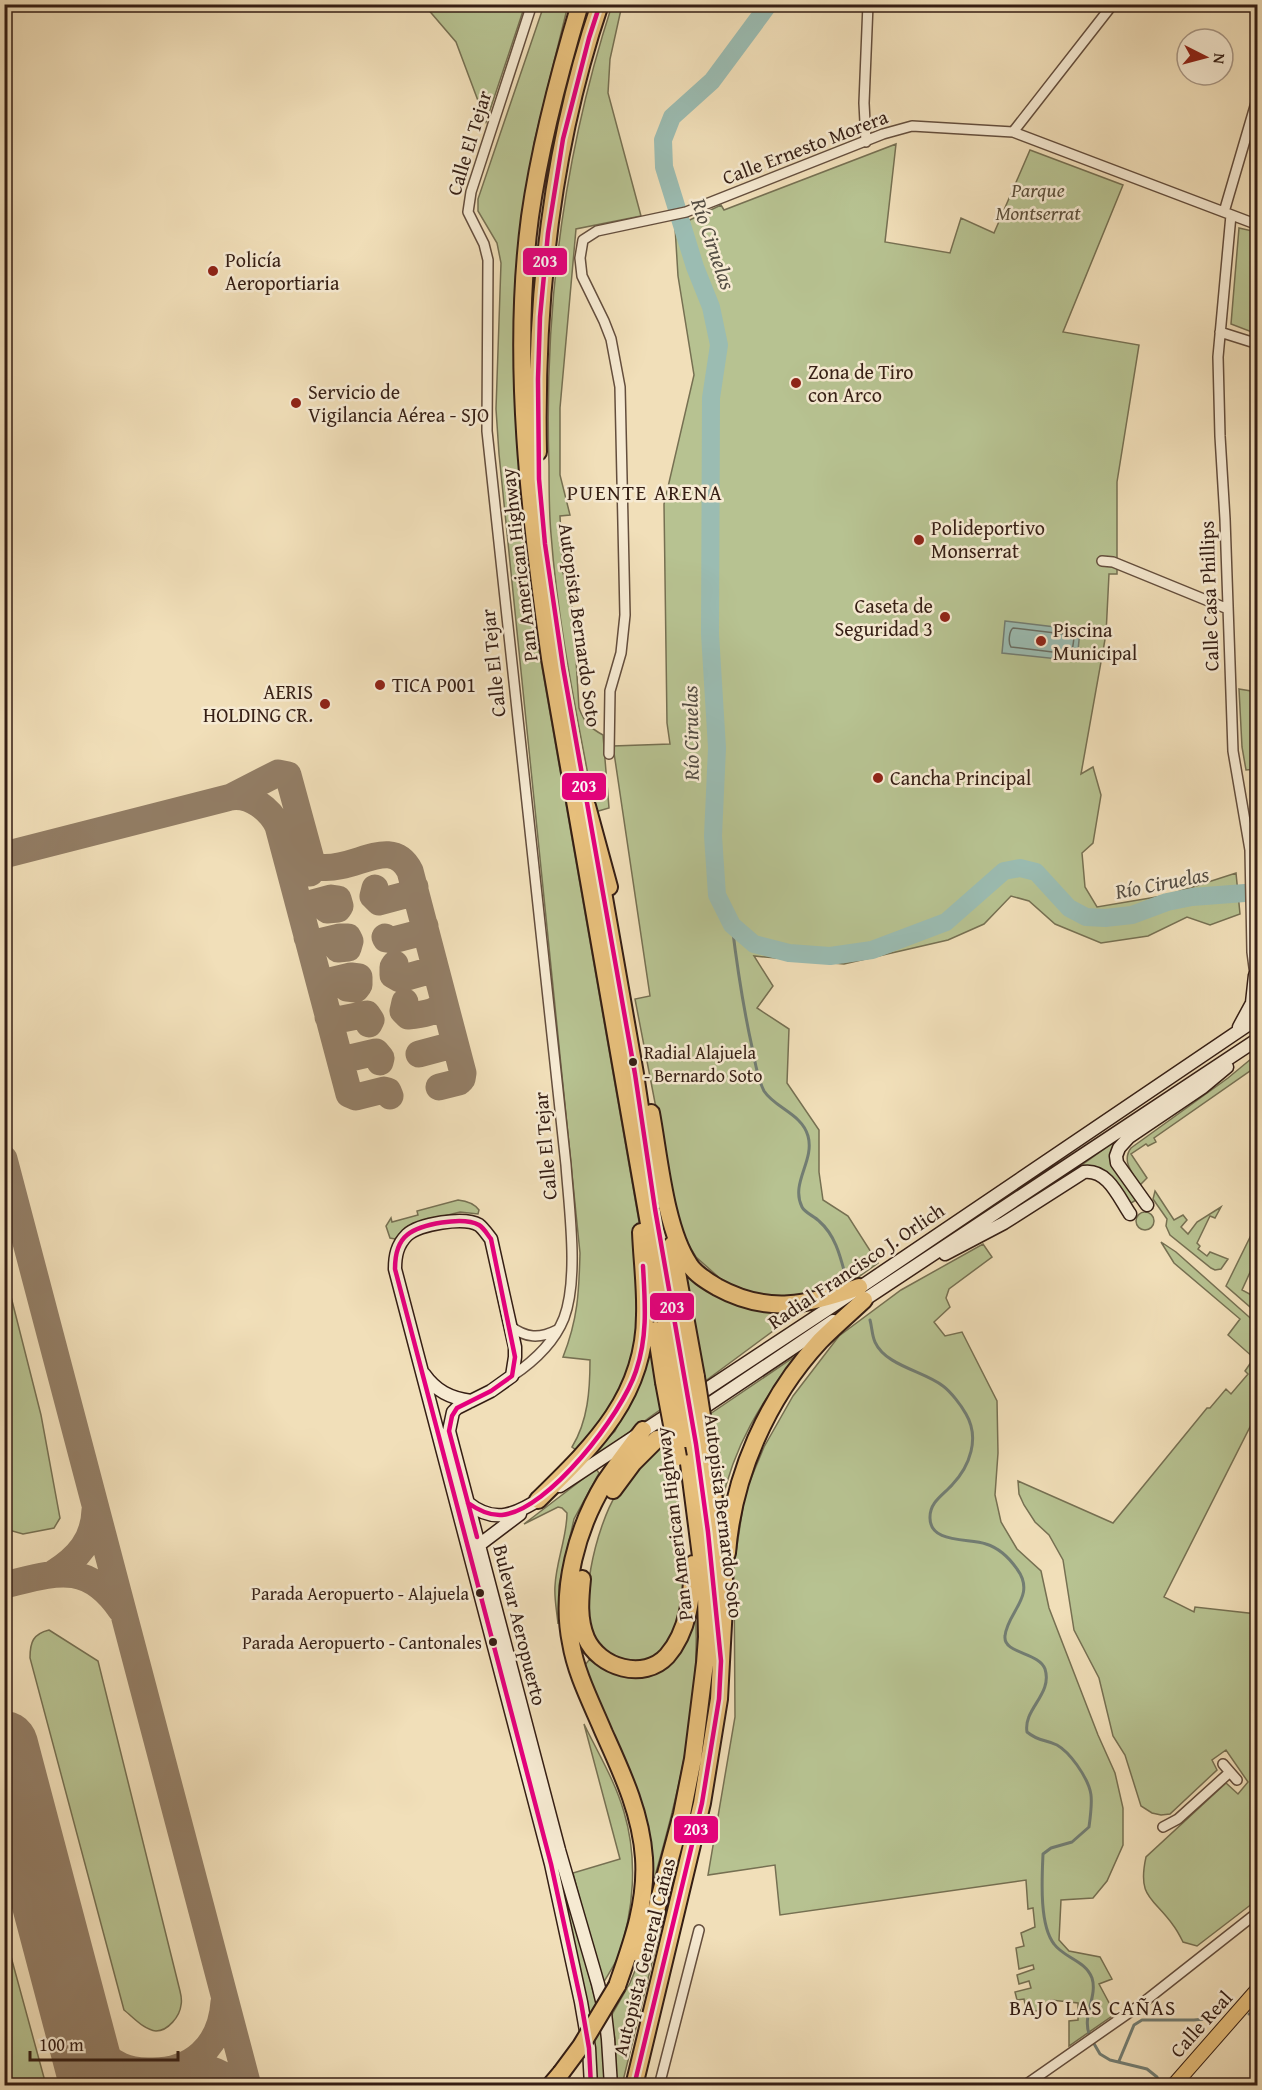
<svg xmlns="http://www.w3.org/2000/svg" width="1262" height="2090" viewBox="0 0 1262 2090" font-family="'Gentium Book Plus',serif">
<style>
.green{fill:#b7c291;stroke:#767052;stroke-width:1.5}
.water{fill:#9bbcb2;stroke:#727d73;stroke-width:1.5}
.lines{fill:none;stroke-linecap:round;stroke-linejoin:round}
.shore{stroke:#686d63;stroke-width:1.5}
.stream{stroke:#727d73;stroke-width:3}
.river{stroke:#9bbcb2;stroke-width:18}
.taxiway{stroke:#937e66;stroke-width:27}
.runway{stroke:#937e66;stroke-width:68}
.street-casing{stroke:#644e3d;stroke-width:12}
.secondary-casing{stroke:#351e14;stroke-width:15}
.primary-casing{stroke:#351e14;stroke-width:16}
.highway-casing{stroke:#351e14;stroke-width:20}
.street{stroke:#f6ead2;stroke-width:9}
.secondary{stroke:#f6ead2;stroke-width:12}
.primary{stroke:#e8c07c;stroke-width:14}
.highway{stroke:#e8c07c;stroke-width:16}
.highway-bridge-casing{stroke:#351e14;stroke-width:20;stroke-linecap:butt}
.highway-bridge{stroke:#e8c07c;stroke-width:16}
.bus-1-casing{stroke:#f6ead2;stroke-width:9}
.bus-1{stroke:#e5007d;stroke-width:4.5}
.poi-dot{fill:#8f2418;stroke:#f6ead2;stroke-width:2}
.bus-dot{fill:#351e14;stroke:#f6ead2;stroke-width:2}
.labels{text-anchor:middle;stroke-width:5;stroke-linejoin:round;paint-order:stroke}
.bus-label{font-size:18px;fill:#351e14;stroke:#f6ead2;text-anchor:end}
.street-label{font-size:20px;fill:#351e14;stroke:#f6ead2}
.park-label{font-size:20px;font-style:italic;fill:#5c4f3a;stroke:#f6ead2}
.poi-label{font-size:20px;fill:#351e14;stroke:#f6ead2;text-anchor:start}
.water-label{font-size:21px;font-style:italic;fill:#544d43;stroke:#f6ead2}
.neighbourhood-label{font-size:21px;letter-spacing:1.5px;fill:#351e14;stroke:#f6ead2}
.line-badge{stroke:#f6ead2;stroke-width:2}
.badge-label{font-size:16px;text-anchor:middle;font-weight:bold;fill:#fff}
</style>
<rect width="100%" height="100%" fill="#f1dfb9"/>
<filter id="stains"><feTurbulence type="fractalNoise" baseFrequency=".00333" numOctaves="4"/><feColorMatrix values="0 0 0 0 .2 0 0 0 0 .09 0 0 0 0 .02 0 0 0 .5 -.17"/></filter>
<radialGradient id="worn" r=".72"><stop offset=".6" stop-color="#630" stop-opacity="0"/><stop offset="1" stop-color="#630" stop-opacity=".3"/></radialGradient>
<!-- green -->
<path class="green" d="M415,5H525L486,122L456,42L426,7Z
M544,5H568L534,143L520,264L517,423L525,570L644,1250L642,1329L618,1398L580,1453L572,1447C588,1421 590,1390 590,1360L563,1357C578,1319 579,1292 580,1253L499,454L496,409L501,263L497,243L478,211V199Z
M612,5H622L610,59L608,93L641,216L576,229L560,408V475L570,515L560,516L563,573L573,611L579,708C584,722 590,728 603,735L609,808L595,812C578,720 558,628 551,534C549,512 549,489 549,466C544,310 564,153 612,5Z
M896,144L885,242L950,253L961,218L994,233L1030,150L1123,185L1063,332L1139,345L1117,482V574H1109L1106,634L1081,774L1093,767L1101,795L1093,843L1082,853L1085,887L1097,907L1168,895L1236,873L1240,914L1210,925L1187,917L1148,936L1101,943L1055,924L1029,901L1011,896L984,924L948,940L844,964L754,956L773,986L757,1008L789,1029L787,1083L819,1130V1172L823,1200L848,1216L878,1263L846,1286L789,1300L759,1295L724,1282L696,1257L682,1234L672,1191L635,999L650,996L613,746L670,744L667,723L664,504L694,375L678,276L675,227L721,205L724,210Z
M1239,228L1257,232V334L1231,324Z
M1239,689L1257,692V769L1246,770L1242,747Z
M1257,1054V1066L1154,1138L1156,1142L1148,1146L1146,1144L1131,1154L1147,1178L1140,1185C1133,1174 1121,1161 1131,1148L1228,1078Z
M1121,1137L1115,1167L1136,1200L1128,1205C1113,1181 1111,1164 1079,1167Z
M1155,1191L1174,1220L1183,1215L1187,1220L1181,1227L1188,1234L1197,1222L1221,1207L1215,1218L1210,1216L1197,1243L1200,1246L1198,1249L1207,1256L1210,1252L1228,1259L1221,1269L1215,1270L1211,1268L1170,1235L1166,1226L1167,1219L1153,1199Z
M458,1200C467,1201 474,1203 479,1210L478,1214L460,1212L420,1222L407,1227L395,1239L390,1238L386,1226L391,1218L392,1222L418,1215L417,1211Z
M1136 1221a9 9 0 1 1 18 0a9 9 0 1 1-18 0Z
M1257,1223V1257L1242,1290L1257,1298V1313L1226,1286Z
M1161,1242L1176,1252L1257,1324V1413L1164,1597L1194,1612L1195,1607L1257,1614L1258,1654L1252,1692L1258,1697L1257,1900L1197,1946L1183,1942C1180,1936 1177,1930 1173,1925C1153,1897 1137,1898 1146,1857L1226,1783L1238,1794L1248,1782L1226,1750L1212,1760L1217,1770L1170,1814L1161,1815L1152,1813L1141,1806L1125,1755L1113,1736L1099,1678L1074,1630L1063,1560L1049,1535L1035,1522L1024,1505L1019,1494L1018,1481L1113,1523L1207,1408H1210L1226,1389L1231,1394L1248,1374L1245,1371L1254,1358L1228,1335L1240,1319L1174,1263Z
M983,1244L992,1257L949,1289L946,1298L950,1307L934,1322L945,1336L962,1332L997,1401L998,1453L995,1495L1001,1522L1017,1549L1041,1571L1049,1608L1098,1735L1115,1773L1123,1808V1845L1107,1881L1093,1898L1061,1900L1059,1940L1069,1951L1100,1957L1112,1979L1099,1984L1115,2014L1069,2046V2021L1078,2020V2003L1051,2000L1048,2008L1027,2013L1024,1999L1017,2000L1015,1992L1031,1988L1029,1981L1019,1984L1017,1975L1034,1969L1033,1965L1019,1969L1016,1948L1024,1946L1021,1933L1035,1927L1033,1908L1028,1909L1026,1880L780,1915L775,1865L708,1875L735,1717L734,1566L745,1493L764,1447L793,1396L839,1336L901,1290Z
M685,1271L768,1312L796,1314L704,1382Z
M5,1273L41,1415L60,1518L54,1528L23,1534L5,1529Z
M651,1333L664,1407L576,1470L615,1431L627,1407Z
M800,1353C762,1399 733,1447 721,1506L710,1414Z
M669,1437C675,1473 680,1509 683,1545C685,1558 689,1573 687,1586C686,1605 672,1643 657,1656C648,1663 636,1662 626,1660C617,1659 606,1653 599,1645C573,1614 597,1524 617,1493C631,1471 650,1454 669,1437Z
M596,1469L599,1473L574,1519L559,1585L558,1624C557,1612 554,1598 555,1586C556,1562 567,1537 567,1513L562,1508L558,1507L524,1524Z
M695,1604C702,1700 679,1794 652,1886L585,1671V1665L589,1660L653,1673Z
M49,1630L98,1661L180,1991C181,1995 182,2001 181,2005C180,2016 168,2031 156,2031C144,2030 133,2017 124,2010L30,1658C30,1642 33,1634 49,1630Z
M584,1724C598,1753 615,1781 624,1812C638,1859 634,1911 618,1957C614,1966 607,1976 602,1985L573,1873L620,1859Z
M673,1877L622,2085H615C615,2064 618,2039 610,2018L630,1983Z
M561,1878L564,1881L601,2021L607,2085H597L560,1879Z
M4,1931L46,2085H5Z"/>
<!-- water -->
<path class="water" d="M1005,621L1080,630L1077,661L1002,653Z"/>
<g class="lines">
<!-- shore -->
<path class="shore" d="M1013,628L1072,635L1074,638L1072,652L1069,654L1011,647C1008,643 1009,631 1013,628Z"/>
<!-- stream -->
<path class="stream" d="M732,925C737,966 743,1006 752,1047C755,1061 757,1078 764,1091C775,1108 802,1114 808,1136C815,1161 790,1183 802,1207C805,1213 814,1216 819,1221C835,1235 840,1255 845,1274
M870,1320C872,1327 872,1336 875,1342C886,1366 924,1371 943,1386C951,1392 961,1405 966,1414C980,1438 970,1466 952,1485C943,1495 930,1502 930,1517C929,1544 969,1538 986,1544C999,1548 1010,1559 1017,1569C1037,1596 1007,1612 1005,1636C1003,1654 1039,1652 1045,1669C1053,1694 1023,1709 1027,1732C1039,1742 1045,1739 1057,1745C1064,1749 1072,1758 1077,1765C1094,1789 1093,1798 1089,1827L1072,1842L1051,1848L1043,1854C1042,1878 1039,1925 1054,1944C1064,1958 1085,1960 1092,1978C1098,1997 1081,2017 1090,2036
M1249,2014H1258
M1093,2042L1100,2054L1110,2060L1147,2069L1157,2077L1160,2084
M1119,2061L1134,2025L1142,2020H1194L1216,2018"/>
<!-- river -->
<path class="river" d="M769,4L712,81L672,117L663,140L664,167L695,267L711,307L719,345L711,398L710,634L717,748L713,836L717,895L732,925L754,944L789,953L830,956L872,950L946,922L1004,871L1020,868L1036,872L1069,908L1086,917L1105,918L1132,915L1167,902L1192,897L1258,892"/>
<!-- taxiway -->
<path class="taxiway" d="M231,797L278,773L288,775L312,863L310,873
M283,841C327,908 385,821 410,871L463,1073L462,1079L459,1082L439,1087
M4,855L231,797C250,794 270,809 278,826L349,1094L356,1097L384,1090L388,1091L390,1096
M375,888L373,896L379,902L409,894L415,887
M298,901L305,905L331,898L338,899L340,906L338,909L327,910
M307,937L315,943L340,937H348L350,941L348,948L338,949
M385,937L386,939L393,940L420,933L425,926
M395,964L393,967V975L400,979L432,970L434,962
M318,977L326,982L351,976L359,977V985L356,989L347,988
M405,1002L403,1011L408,1016C419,1015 439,1013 444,1001
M328,1017L337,1020L367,1014L371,1020L369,1024
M419,1054L449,1046L454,1040
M339,1055L346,1059L376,1052L381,1058L380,1062
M4,1159L248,2086
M54,1573C78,1558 94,1540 95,1510
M4,1585C55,1573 87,1560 121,1610
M4,1772L14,1781
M78,2025C89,2042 102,2057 121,2066C129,2070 139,2071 148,2071C192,2073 221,2046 224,2002
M176,2069C199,2063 220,2070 238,2086"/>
<!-- runway -->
<path class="runway" d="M4,1745L94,2086"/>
<defs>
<path id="street" d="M1013,132L1113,4
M866,142L864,103L868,4
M1224,212L1258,96
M1231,215L1218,357L1220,436L1225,519L1233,751L1250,850L1252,952L1255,975
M1220,332L1258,344
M1102,561L1113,562L1228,609
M609,754L610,691L621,653L625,615L620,387L611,339L604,321L582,276L580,258L583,240L597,231L686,212L883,134L912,126L1013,132L1258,225
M510,1326C526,1338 539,1339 557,1330
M512,1376C533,1362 554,1343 564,1318C579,1278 569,1208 566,1165L487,431L488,260L484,244L468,212L471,192L532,4
M1223,1764L1237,1780
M1163,1827L1178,1819L1230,1772
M659,2086L699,1930
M1024,2086L1140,2005L1258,1912"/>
<path id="secondary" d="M1239,1027L1252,1003L1255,975
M1147,1205L1117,1163L1116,1156L1119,1148L1129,1137L1203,1087L1227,1067
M945,1254L1004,1223L1084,1172C1108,1169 1119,1198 1130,1214
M858,1304L1258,1039
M424,1374C436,1391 450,1398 471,1401
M657,1439L833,1321
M560,1486L834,1305L1258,1018
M468,1503C495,1525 517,1514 543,1497
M479,1545L520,1514
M591,2086L589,2048L581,2002L551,1864L395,1269C395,1256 397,1245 407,1235C419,1224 464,1216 479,1225C483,1228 487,1234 491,1239L515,1347V1357L512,1376L491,1391L457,1408L453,1412L449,1431L559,1850L598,1984L605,2013L608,2039L611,2086"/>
<path id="primary" d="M1173,2086L1258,1989"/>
<path id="highway" d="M580,4C559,74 540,145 530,217C511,360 530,516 550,658L676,1378
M538,452C535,301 551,148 600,4
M587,806L609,887
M600,875L635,1074L644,1134
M651,1113C659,1156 665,1228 689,1264C695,1274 707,1281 717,1287C768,1315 808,1305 859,1287
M672,1245L696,1377
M656,1330L664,1382
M613,1490L633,1463L657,1439
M538,1500C592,1447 645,1397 645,1315C646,1287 642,1259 641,1232
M727,1553C733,1476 767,1398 820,1341C834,1327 849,1314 864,1300
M582,1579C580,1599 578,1619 586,1638C599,1668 644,1681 667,1656C689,1631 692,1595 693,1564
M638,1953L653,1922L682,1814L693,1759L705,1663L707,1637L706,1595L687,1448
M617,1986C632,1943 647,1903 644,1858C641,1813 622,1773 604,1733C592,1704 576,1674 571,1643C560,1589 577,1528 605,1482C617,1464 630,1447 643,1430
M550,2086L561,2073
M634,2086L702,1803L719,1699L725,1587L709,1462"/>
</defs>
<!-- street casing -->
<use href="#street" class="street-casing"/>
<!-- secondary casing -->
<use href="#secondary" class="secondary-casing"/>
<!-- primary casing -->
<use href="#primary" class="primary-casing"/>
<!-- highway casing -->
<use href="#highway" class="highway-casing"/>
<!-- street -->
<use href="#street" class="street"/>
<!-- secondary -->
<use href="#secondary" class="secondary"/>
<!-- primary -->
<use href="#primary" class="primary"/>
<!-- highway -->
<use href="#highway" class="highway"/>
<defs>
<path id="highway-bridge" d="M696,1377L709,1462
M676,1378L686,1439
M664,1382L678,1457
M561,2073L581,2046L617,1986"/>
</defs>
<!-- highway-bridge casing -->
<use href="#highway-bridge" class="highway-bridge-casing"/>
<!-- highway-bridge -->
<use href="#highway-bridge" class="highway-bridge"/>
<defs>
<path id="bus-1" d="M600,4L589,38L563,139L548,233L540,317L538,379L539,479L545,544L563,667L635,1074L655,1209L696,1444L708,1532L721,1661L719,1699L702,1803L634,2086
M468,1503C478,1510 489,1516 502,1515C549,1510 622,1414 636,1371C648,1336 645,1302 643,1266
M477,1537L449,1431L452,1416L457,1408L491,1391L512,1376L515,1357L491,1239C487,1234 484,1228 479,1225C463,1216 420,1224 407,1235C397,1243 395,1257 395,1269L551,1864L581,2002L589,2048L591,2086"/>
</defs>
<!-- bus-1 casing -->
<use href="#bus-1" class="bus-1-casing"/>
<!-- bus-1 -->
<use href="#bus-1" class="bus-1"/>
</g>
<!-- markers -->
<g class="poi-dot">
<circle cx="213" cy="271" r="6"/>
<circle cx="796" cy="383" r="6"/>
<circle cx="296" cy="403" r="6"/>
<circle cx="919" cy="540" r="6"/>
<circle cx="945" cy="617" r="6"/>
<circle cx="1041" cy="641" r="6"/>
<circle cx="380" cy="685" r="6"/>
<circle cx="325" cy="704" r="6"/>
<circle cx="878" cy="778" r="6"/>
</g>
<g class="bus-dot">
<circle cx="633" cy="1062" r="5"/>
<circle cx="480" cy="1593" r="5"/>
<circle cx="493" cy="1642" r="5"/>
</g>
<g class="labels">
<!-- bus labels -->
<g class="bus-label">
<text x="644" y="1059" text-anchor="start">Radial Alajuela<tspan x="644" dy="23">- Bernardo Soto</tspan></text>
<text x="469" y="1600">Parada Aeropuerto - Alajuela</text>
<text x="482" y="1649">Parada Aeropuerto - Cantonales</text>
</g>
<!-- street labels -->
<g class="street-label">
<text transform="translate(469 143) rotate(-73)" y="7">Calle El Tejar</text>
<text transform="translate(805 147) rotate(-21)" y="7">Calle Ernesto Morera</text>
<text transform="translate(519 565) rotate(-97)" y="7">Pan American Highway</text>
<text transform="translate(1209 596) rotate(-92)" y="7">Calle Casa Phillips</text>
<text transform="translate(580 625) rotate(82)" y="7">Autopista Bernardo Soto</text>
<text transform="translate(493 663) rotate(-96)" y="7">Calle El Tejar</text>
<text transform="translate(545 1146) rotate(-95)" y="7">Calle El Tejar</text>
<text transform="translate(856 1266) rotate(-34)" y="7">Radial Francisco J. Orlich</text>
<text transform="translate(724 1516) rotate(83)" y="7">Autopista Bernardo Soto</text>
<text transform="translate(674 1524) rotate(-97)" y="7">Pan American Highway</text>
<text transform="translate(520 1625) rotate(76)" y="7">Bulevar Aeropuerto</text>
<text transform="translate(644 1957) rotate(-76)" y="7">Autopista General Cañas</text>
<text transform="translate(1201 2024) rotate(-48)" y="7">Calle Real</text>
</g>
<!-- park labels -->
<g class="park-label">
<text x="1038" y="197">Parque<tspan x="1038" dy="23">Montserrat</tspan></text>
</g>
<!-- poi labels -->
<g class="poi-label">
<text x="225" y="267">Policía<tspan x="225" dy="23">Aeroportiaria</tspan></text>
<text x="808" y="379">Zona de Tiro<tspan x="808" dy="23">con Arco</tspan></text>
<text x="308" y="399">Servicio de<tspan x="308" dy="23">Vigilancia Aérea - SJO</tspan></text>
<text x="931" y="535">Polideportivo<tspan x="931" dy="23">Monserrat</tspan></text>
<text x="933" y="613" text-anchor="end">Caseta de<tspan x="933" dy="23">Seguridad 3</tspan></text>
<text x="1053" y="637">Piscina<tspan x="1053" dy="23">Municipal</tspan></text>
<text x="392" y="692">TICA P001</text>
<text x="313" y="699" text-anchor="end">AERIS<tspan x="313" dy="23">HOLDING CR.</tspan></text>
<text x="890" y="785">Cancha Principal</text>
</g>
<!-- water labels -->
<g class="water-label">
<text transform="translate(713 244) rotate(71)" y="7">Río Ciruelas</text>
<text transform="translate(691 733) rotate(-91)" y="7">Río Ciruelas</text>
<text transform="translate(1162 883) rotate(-11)" y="7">Río Ciruelas</text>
</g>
<!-- neighbourhood labels -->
<g class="neighbourhood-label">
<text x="645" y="500">PUENTE ARENA</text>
<text x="1093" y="2015">BAJO LAS CAÑAS</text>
</g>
</g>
<g class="line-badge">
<rect x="522" y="247" width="46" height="29" rx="6" fill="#e5007d"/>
<rect x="561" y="772" width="46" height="29" rx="6" fill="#e5007d"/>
<rect x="649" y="1292" width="46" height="29" rx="6" fill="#e5007d"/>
<rect x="673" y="1815" width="46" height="29" rx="6" fill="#e5007d"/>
</g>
<g class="badge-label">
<text x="545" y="267">203</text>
<text x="584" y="792">203</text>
<text x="672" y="1313">203</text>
<text x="696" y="1835">203</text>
</g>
<!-- margin -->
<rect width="1262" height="2090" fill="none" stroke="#f1dfb9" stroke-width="24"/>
<rect x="6" y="6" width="1250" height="2078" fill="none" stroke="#351e14" stroke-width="3"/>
<rect x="12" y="12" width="1238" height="2066" fill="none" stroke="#351e14" stroke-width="1.5"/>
<!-- north arrow -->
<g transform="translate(1205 57) rotate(96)"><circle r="28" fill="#f6ead2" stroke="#a99886" stroke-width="1.5"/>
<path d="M0-4.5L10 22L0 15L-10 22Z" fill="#8f2418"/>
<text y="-9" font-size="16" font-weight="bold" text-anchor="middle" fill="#351e14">N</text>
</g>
<!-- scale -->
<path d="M30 2051v9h148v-9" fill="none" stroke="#351e14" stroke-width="3"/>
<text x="39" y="2051" font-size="18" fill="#351e14" stroke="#f6ead2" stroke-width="4.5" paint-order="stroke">100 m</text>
<rect width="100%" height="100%" filter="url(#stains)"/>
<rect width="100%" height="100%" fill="url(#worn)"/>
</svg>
